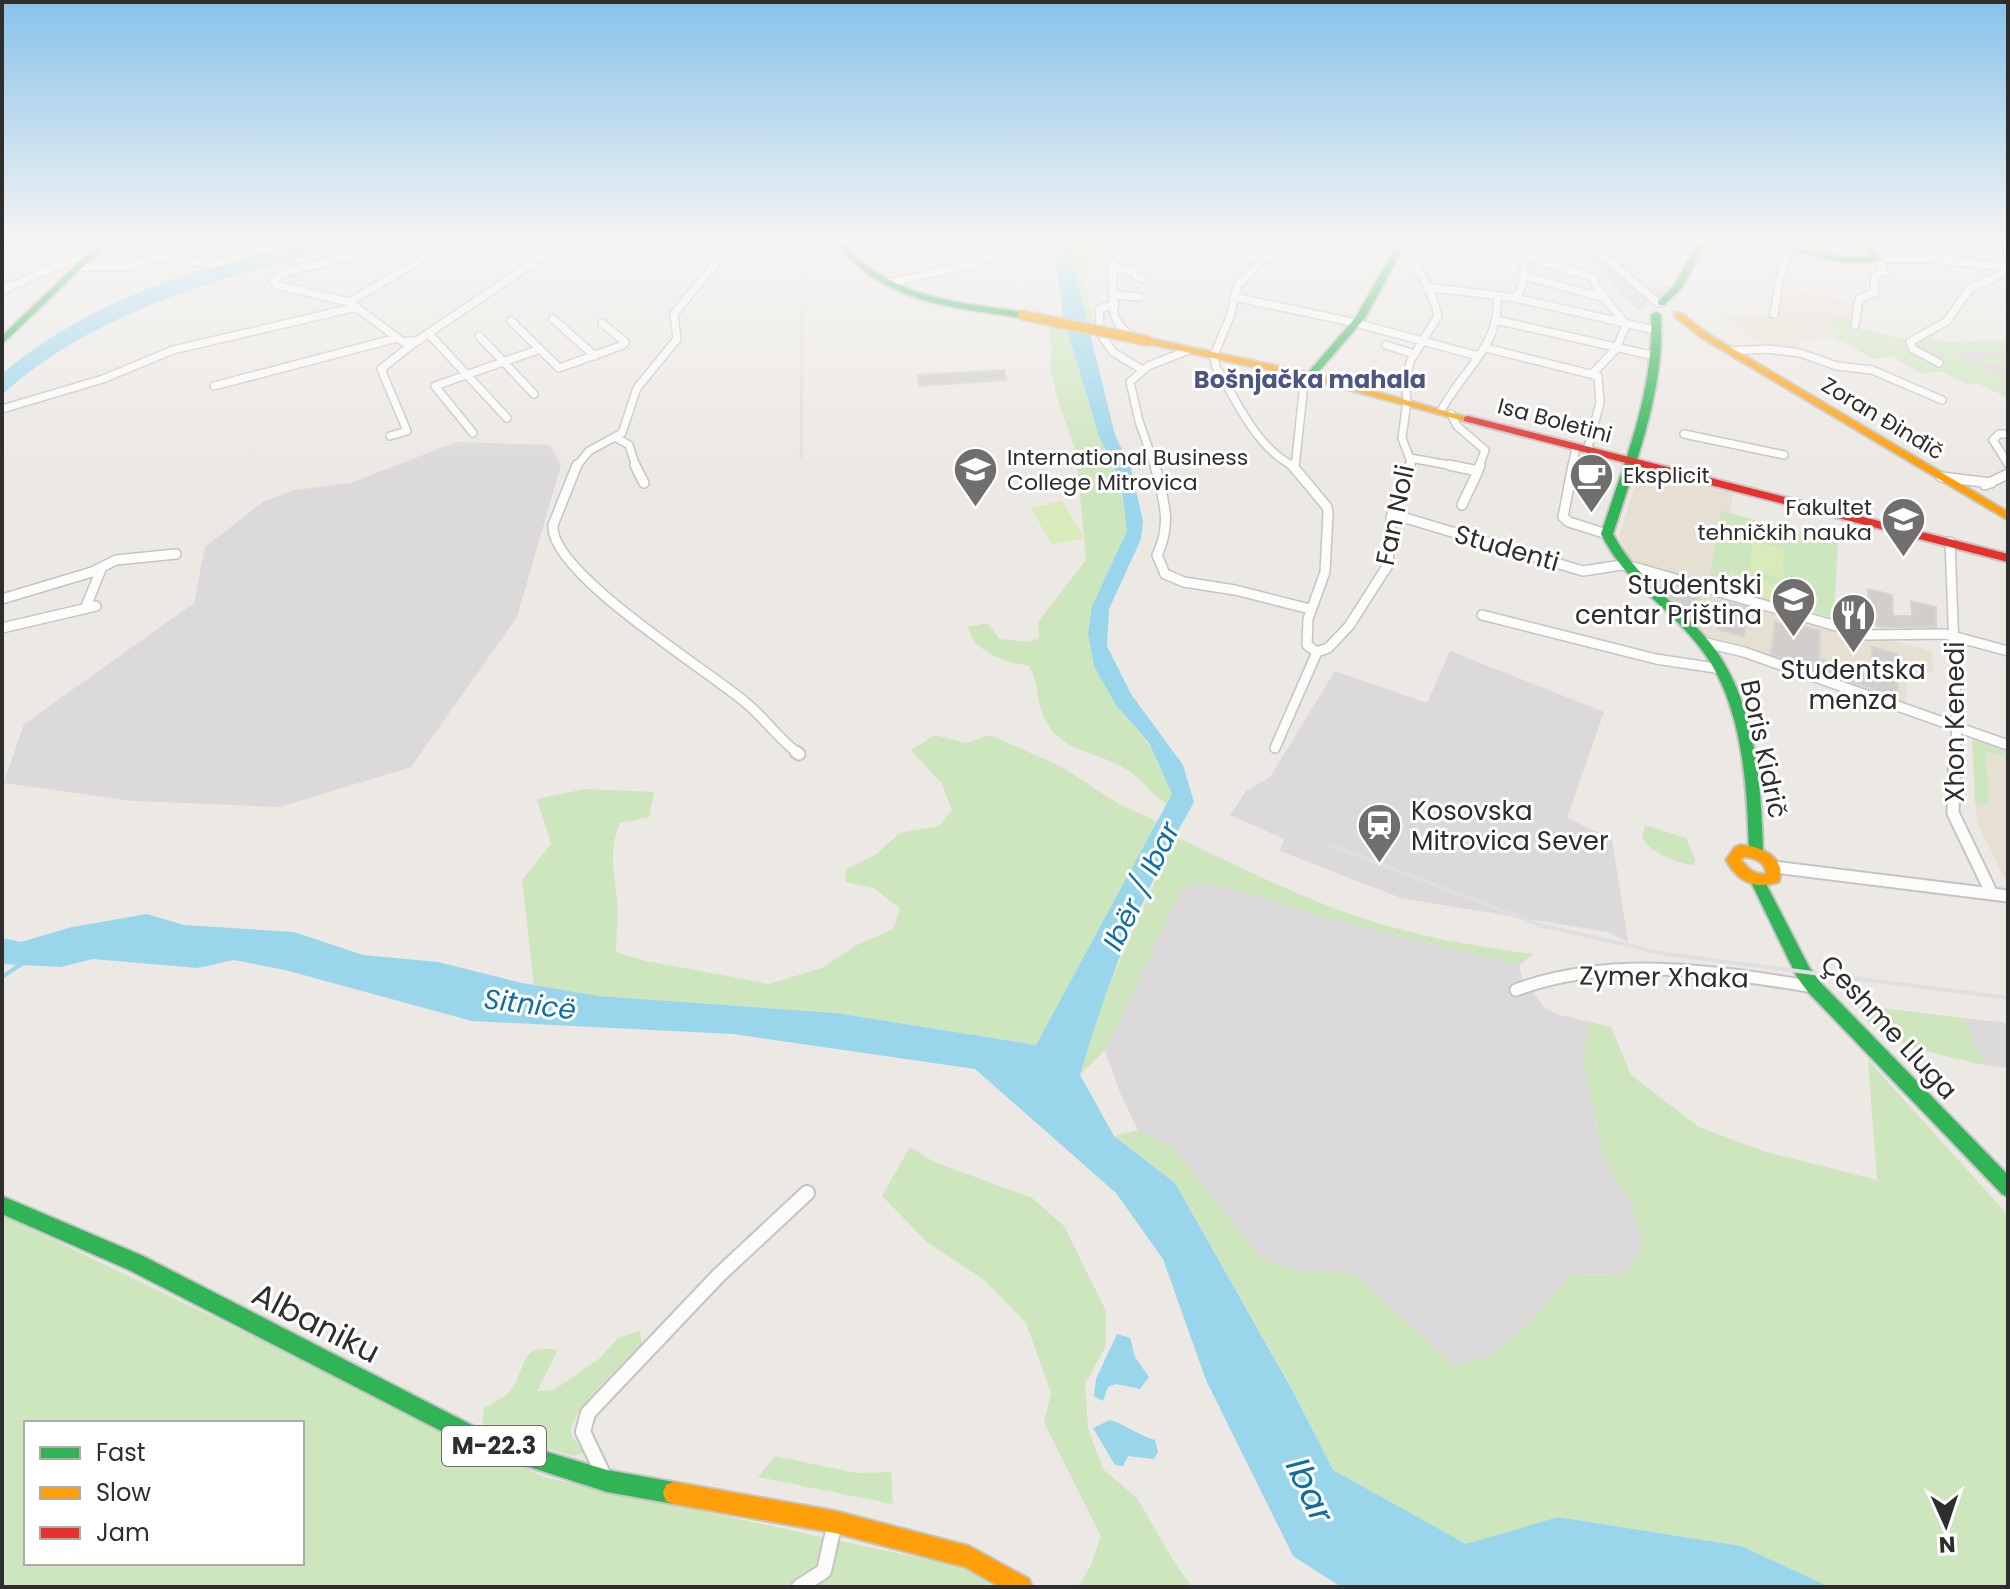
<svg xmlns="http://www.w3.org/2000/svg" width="2010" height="1589" viewBox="0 0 2010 1589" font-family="Poppins,sans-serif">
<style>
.industrial{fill:#dcd9db}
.education{fill:#e6e0d3}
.medical{fill:#e9dcdb}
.green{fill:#cee6be;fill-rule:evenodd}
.pitch{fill:#d9eabb}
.plaza{fill:#dad6d2}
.water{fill:#99d6ec}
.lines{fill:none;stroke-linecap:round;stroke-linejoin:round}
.stream{stroke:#99d6ec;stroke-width:4}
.building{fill:#d1cecb;stroke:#d7d4d0;stroke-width:2}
.street-far3-casing{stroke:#c5c4c5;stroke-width:10}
.street-far2-casing{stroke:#c5c4c5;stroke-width:12}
.street-far1-casing{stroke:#c5c4c5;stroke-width:15}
.street-casing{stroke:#c5c4c5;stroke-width:18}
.fast-casing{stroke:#c5c4c5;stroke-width:4}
.slow-casing{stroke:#c5c4c5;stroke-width:4}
.jam-casing{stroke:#c5c4c5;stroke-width:4}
.street-far3{stroke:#fcfcfb;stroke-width:7}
.street-far2{stroke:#fcfcfb;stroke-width:9}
.street-far1{stroke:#fcfcfb;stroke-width:11}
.street{stroke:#fcfcfb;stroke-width:14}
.fast{fill:#30b455;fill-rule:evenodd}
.slow{fill:#ff9f0a;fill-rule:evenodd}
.jam{fill:#e5322d;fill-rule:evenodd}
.rail-far1{stroke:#dfdfe1;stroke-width:3}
.rail{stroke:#dfdfe1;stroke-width:4}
.slow-bridge-casing{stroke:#c5c4c5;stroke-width:12;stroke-linecap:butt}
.slow-bridge{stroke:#ff9f0a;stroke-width:9}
.labels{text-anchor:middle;stroke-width:6;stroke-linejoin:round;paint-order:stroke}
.far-street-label{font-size:22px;fill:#2e2e2e;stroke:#fff}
.far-poi-label{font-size:22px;fill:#2e2e2e;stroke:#fff;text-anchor:start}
.far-neighbourhood-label{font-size:24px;font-weight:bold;fill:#4d5680;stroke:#fff}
.shield{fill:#fff;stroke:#6d6d6d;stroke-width:2}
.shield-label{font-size:24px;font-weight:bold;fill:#2e2e2e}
.street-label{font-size:26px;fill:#2e2e2e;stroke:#fff}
.poi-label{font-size:26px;fill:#2e2e2e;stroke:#fff;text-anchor:end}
.water-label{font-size:28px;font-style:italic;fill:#0d6fa3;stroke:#fff}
.near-street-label{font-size:32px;fill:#2e2e2e;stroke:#fff}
.near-water-label{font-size:34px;font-style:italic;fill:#0d6fa3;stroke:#fff}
</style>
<rect width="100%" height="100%" fill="#ece8e4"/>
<!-- industrial -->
<path class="industrial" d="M456,442L550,445L561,465L517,617L411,767L280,807L133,801L4,783L24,724L194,603L205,547L264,501L295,490L351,483Z
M1450,651L1604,712L1567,818L1612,839L1628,942L1608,932L1401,898L1280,851L1284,839L1230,815L1246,791L1270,777L1335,671L1427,703Z
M1193,884L1223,886L1327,918L1519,965L1523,980L1544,1007L1556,1014L1590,1022L1583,1060L1603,1157L1630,1201L1643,1246L1624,1274H1588L1490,1356L1454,1366L1354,1273L1298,1271L1261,1258L1172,1146L1138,1130L1121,1095L1105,1051L1180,891Z
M1963,1018L2008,1023V1068L1984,1065Z"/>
<!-- education -->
<path class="education" d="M1775,313L1819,323L1839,330L1835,338L1796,341L1798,351L1767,348L1725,318Z
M1639,471H1647L1733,493L1729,514L1834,618L1631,561L1619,537Z
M1635,571L1931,651L1933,672L1907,668L1906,703L1778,663L1700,636Z
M1972,737L2008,750V886L1977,822Z"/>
<!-- medical -->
<path class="medical" d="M1782,289L1791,291L1793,289L1854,303L1850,318L1832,314L1829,327L1777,313Z"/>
<!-- green -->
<path class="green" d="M1081,243H1100L1097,256L1084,277L1094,325L1088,324L1085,316L1072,260Z
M1831,314L1850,318L1851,326L1906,340V346L1938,367L1945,365L1913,345L1915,341L1928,336L1946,342L2008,340V398L1977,383L1968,385L1940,371L1922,374L1891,356L1874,359L1835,338L1839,330L1829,327Z
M1048,325L1069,329L1099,436L1121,482L1127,531L1092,606L1116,705L1149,744L1172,794L1167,804C1152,795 1143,781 1129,771C1104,753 1067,754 1048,725C1036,707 1040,685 1029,666C1007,662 973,653 968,627L987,623L1000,639L1029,642L1039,638L1038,622L1086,560L1076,452L1058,401L1050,366L1052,349Z
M1721,511L1838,541L1834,618L1709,583Z
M935,735L966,743L990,735L1060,766L1119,804L1158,822L1036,1045L836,1013L599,996L534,985L522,880L551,844L537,799L585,789L654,792L649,817L620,823C608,854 614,868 617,900C619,916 616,935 616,952L646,961L769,984L822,968L857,945L893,929L900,909L874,888L845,882L846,869L875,855L900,833L939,826L952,810L942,784L911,750Z
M1972,737L2008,750V758L1986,752L1989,806L1975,802Z
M1645,825L1686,838L1696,862L1692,865C1675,862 1651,854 1642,837Z
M1175,836C1225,860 1274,885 1326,905C1391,931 1465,946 1534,954L1519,965L1327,918L1223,886L1193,884L1180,891L1107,1048L1080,1075L1099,1008Z
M1857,1005L1963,1018L1984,1065C1947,1056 1871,1044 1857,1005Z
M1590,1022L1611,1027L1631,1075L1699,1127L1763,1151L1877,1180L1868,1060L2008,1215V1587H1830L1741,1546L1558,1517L1466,1545L1333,1470L1294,1392L1175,1183L1114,1136L1138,1130L1172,1146L1261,1258L1298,1271L1354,1273L1454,1366L1490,1356L1527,1325L1571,1275L1624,1274L1643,1246L1630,1201L1603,1157L1583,1060Z
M910,1147L934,1162L1032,1198L1064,1226L1106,1311V1346L1085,1384L1088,1428L1103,1469L1137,1498L1174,1562L1192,1587H1078L1091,1565L1101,1536L1044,1422L1051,1393L1026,1323L984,1280L927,1242L882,1196Z
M2,1215L544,1477L971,1569L992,1587H2ZM26,1423H302V1563H26Z
M640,1330L642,1345C625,1362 571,1409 571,1432C572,1440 580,1446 585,1452L574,1456L499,1435L482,1422L484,1408C492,1403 505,1398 511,1390C528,1366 518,1343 558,1350L537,1391L554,1390L599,1359L617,1339Z
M775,1456L856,1473L891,1472L893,1504L758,1477Z"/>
<!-- pitch -->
<path class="pitch" d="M1062,501L1084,538L1052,545L1031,508Z
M1752,541L1784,549L1783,578L1750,570Z
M1730,572L1794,589L1792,606L1728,588Z"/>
<!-- plaza -->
<path class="plaza" d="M1575,243L1608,246L1645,288L1671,286L1664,300L1645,304V310H1637Z
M1964,349L2008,352V358L1982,356L1980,359L1992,365H2008V377L1964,360L1957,354Z"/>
<!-- water -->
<path class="water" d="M310,243H364C244,270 94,308 2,395V374C87,301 201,265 310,243Z
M1067,243H1081L1072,260L1115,435L1131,469L1143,521L1141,539L1109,609L1107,646L1131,694L1183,765L1194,802C1145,887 1107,981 1080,1075L1114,1136L1175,1183L1294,1393L1333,1470L1466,1544L1558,1517L1741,1546L1830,1587H1341L1293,1556L1206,1380L1163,1259L1116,1193L975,1069L733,1034L472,1021L285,970L234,960L197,968L93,959L61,967L2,964V938L21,942L72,927L147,914L184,925L294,932L363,955L438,962L522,983L599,996L836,1013L1036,1045L1172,794L1149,743L1116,705L1094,666L1088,633L1092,606L1127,531L1121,482L1099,436L1063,316L1056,260Z
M1117,1334L1130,1338L1135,1357L1149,1377L1140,1389L1116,1384L1108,1387L1103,1401L1094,1396L1096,1379Z
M1110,1420C1126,1425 1138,1435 1155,1440L1158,1452L1154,1459L1128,1456L1123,1466L1115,1465L1093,1428Z"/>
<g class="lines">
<!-- stream -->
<path class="stream" d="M2,977L23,963"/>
</g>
<!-- building -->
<path class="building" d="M897,243H962L930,258Z
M1004,370L1007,380L919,386L918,375Z
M1663,583L1690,591L1708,606L1702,623L1692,619L1654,584L1663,586Z
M1868,589L1892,595L1893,616H1912L1911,601L1936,607V627H1883L1869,624Z
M1722,600L1748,608L1744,637L1717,629Z
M1775,622L1803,630V626L1820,631L1819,659L1872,675V647L1897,654L1898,698L1771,654Z"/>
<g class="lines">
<defs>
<path id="street-far3" d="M412,243L292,270L273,279L276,285L349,302L403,342L420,340
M1201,243L1263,259
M1290,243L1263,259L1237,286L1230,317L1214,355L1216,367C1238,403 1256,448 1295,467
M1366,243C1376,245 1388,245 1398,250C1419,261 1433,295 1438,316L1411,360L1405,379L1407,401L1402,438L1411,462L1409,467
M1481,243L1594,278L1596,287L1626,325
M1547,243L1556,246
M1589,243L1658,303
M1947,243L1952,260
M187,253L205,243
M2,259L41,243
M79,267H122L183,252L193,261L208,266L276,243
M1113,267L1133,271L1137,277L1144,279
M1525,276L1604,298
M889,283L976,263L1018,243
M1427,287L1516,298L1659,331
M2,290L102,246
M1116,295L1140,297
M1234,297L1356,323L1478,356
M1516,298C1526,282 1528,267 1517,251L1520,243
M349,302L449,243
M1774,314L1779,281L1792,243
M553,319L595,356
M1496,320L1655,356
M511,321L559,368L623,345L625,342L602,323
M1855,325L1859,299L1874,293L1875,275L1884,272L1878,259H1928L2008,267
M1100,326L1099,309L1115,304
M429,334L507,418
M479,336L534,394
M1102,336L1113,352L1141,369
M1135,337C1101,321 1118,293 1111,262L1140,243
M1386,345L1414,354
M1486,348L1598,376L1600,403L1587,451
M1730,351L1768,349L1800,353L1837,366L1872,370L1942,400
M1939,363L1913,349L1910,342L1947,321L1970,288L2000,275L2005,267
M1592,374L1616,349L1626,325
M214,386L397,338
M2,409L103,379L173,350L357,307
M1441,411C1461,372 1502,344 1497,296
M1451,414L1457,426L1485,450L1479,467
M473,433L435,386L540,349
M1684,434L1784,455
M2008,434H1999L1993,440L2008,464
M390,436L407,431L381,369L414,343L562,243
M615,437L629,445L636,467
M1410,458L1460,467
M576,467L589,451L622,433L637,388L677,339L674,314L732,243
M1155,467L1139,421L1130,382L1148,366L1189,350
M1295,467L1304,384L1310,376
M1572,467L1576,448"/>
<path id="street-far2" d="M577,465L553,525C548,572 709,671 745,702C765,718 778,739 799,754
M635,465L644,483
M1155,465C1163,499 1173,522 1157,555L1165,574L1184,582L1235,590L1310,609
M1292,465L1327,507L1328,513L1325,572L1308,619L1307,645L1317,652
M1449,465L1478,471L1480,465
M1573,465L1563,517L1569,522L1607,534
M1941,477L1991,483
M1985,485L2008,474
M1462,505L1478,471
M1392,514L1583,571L1622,565L1641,569L1867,635L1945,634L2008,651
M1950,542L1957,727L1955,754
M2,599L92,572L116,560L176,554
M85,609L102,567
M1482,615L1656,659L1722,669
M2,628L96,606
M1702,642L1744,652L2008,745
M1317,652L1328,648L1349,626L1388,565L1391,517L1410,465
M1275,748L1317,652"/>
<path id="street-far1" d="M796,752L799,754
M1955,752L1953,813L1992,894
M1774,867L2008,896
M1516,990C1610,955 1717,971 1814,987"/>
<path id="street" d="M605,1478L583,1432L588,1413L719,1275L807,1193
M799,1587L824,1571L835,1522"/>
<path id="fast" d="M99,243H108L2,344V336Z
M836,243H844C889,298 956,302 1022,312L1027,315L1022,318C952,307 882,303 836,243Z
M1398,243H1406L1365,318L1313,378H1307V374L1356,317Z
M1698,243H1706L1682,287L1664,305H1658V301L1674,286Z
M1762,243H1778L1840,256H1870L1864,250L1862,243H1870L1872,249L1882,259L1878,262H1840Z
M1656,312L1661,315C1665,390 1635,464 1613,534C1635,577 1675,601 1706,638C1755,694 1761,781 1763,852L1761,856H1751L1749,852C1747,784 1743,700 1698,645C1665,603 1628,586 1601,534C1624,464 1655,390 1651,315Z
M1758,876L1763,878L1809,967L1820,982L2008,1175V1197L2002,1194L1808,992L1797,977L1751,882L1753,878Z
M2,1196L143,1256L491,1435L607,1470L674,1482L682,1485L685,1493L682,1501L674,1504L607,1492L480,1451L129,1270L2,1214Z"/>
<path id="slow" d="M1675,313H1681L1708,334L2008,512V520L1702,338L1675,317Z
M1148,338L1313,374L1473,419L1468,422L1309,379L1145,343V339Z
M1740,845C1761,846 1787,857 1779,882C1755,890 1738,882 1726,860L1735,847ZM1744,857C1755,858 1765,861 1766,874C1754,875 1749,869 1741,860Z
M674,1482L835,1511L969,1546L1029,1579L1032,1587H1000L965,1567L835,1533L674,1504L666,1501L663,1493L666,1485Z"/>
<path id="jam" d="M1468,416L2008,554V562L1464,421V417Z"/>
</defs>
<!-- street-far3 casing -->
<use href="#street-far3" class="street-far3-casing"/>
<!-- street-far2 casing -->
<use href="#street-far2" class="street-far2-casing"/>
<!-- street-far1 casing -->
<use href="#street-far1" class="street-far1-casing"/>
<!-- street casing -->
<use href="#street" class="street-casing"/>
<!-- fast casing -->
<use href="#fast" class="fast-casing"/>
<!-- slow casing -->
<use href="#slow" class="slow-casing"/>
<!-- jam casing -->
<use href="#jam" class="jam-casing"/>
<!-- street-far3 -->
<use href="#street-far3" class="street-far3"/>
<!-- street-far2 -->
<use href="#street-far2" class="street-far2"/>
<!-- street-far1 -->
<use href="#street-far1" class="street-far1"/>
<!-- street -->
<use href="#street" class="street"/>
<!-- fast -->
<use href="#fast" class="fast"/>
<!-- slow -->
<use href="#slow" class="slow"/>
<!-- jam -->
<use href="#jam" class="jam"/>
<!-- rail-far1 -->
<path class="rail-far1" d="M801,457L803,243"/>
<!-- rail -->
<path class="rail" d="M1330,845L1540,925L1666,954L2008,998"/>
<defs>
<path id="slow-bridge" d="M1022,315L1148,341"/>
</defs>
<!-- slow-bridge casing -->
<use href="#slow-bridge" class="slow-bridge-casing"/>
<!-- slow-bridge -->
<use href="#slow-bridge" class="slow-bridge"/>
</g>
<!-- sky -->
<linearGradient id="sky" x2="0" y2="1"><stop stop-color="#88c2ea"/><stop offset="0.52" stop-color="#f6f5f3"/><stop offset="1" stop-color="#f6f5f3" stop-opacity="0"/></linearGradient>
<rect width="2010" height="466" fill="url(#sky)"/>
<!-- icons -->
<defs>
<symbol id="university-pin" viewBox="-11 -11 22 30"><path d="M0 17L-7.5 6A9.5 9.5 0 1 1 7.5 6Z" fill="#706f6e" stroke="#fff"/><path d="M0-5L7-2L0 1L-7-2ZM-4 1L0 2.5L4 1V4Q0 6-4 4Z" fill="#fff"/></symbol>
<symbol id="cafe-pin" viewBox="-11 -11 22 30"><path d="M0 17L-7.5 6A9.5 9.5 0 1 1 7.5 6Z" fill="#706f6e" stroke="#fff"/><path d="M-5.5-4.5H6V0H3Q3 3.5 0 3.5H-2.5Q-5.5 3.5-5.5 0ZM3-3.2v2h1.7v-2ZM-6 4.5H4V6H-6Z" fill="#fff"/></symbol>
<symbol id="restaurant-pin" viewBox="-11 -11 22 30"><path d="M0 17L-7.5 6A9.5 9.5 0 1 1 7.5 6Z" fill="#706f6e" stroke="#fff"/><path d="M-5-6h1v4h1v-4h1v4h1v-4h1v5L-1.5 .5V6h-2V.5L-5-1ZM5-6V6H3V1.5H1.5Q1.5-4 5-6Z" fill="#fff"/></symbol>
<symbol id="station-pin" viewBox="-11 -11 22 30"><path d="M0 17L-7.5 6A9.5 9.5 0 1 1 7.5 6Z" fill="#706f6e" stroke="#fff"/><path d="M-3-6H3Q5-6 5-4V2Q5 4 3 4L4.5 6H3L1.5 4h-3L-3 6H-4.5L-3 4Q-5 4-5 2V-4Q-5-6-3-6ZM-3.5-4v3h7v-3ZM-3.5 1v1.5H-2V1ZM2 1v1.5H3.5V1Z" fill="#fff"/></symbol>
</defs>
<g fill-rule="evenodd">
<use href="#university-pin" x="950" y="444" width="51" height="69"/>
<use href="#cafe-pin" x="1566" y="450" width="51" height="69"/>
<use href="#university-pin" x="1878" y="494" width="51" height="69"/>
<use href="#university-pin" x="1768" y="574" width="51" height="69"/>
<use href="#restaurant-pin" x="1828" y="590" width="51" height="69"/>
<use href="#station-pin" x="1354" y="800" width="51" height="69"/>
</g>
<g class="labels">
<!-- far-street labels -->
<g class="far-street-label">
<text transform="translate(1883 418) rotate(31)" y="8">Zoran Đinđič</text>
<text transform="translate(1555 420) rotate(15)" y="8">Isa Boletini</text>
</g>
<!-- far-poi labels -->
<g class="far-poi-label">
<text x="1007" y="465">International Business<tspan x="1007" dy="25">College Mitrovica</tspan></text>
<text x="1623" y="483">Eksplicit</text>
<text x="1872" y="515" text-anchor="end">Fakultet<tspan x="1872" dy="25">tehničkih nauka</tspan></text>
</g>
<!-- far-neighbourhood labels -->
<g class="far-neighbourhood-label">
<text x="1310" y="388">Bošnjačka mahala</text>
</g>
<!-- shield labels -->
<rect class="shield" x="442" y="1426" width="104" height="40" rx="6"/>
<g class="shield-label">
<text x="494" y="1454">M-22.3</text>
</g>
<!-- street labels -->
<g class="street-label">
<text transform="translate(1395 515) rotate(-78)" y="9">Fan Noli</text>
<text transform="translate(1507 548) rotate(16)" y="9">Studenti</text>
<text transform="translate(1955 722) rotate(-90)" y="9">Xhon Kenedi</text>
<text transform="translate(1764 749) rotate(78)" y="9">Boris Kidrič</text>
<text transform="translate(1664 977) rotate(1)" y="9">Zymer Xhaka</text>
<text transform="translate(1889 1027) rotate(47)" y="9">Çeshme Lluga</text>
</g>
<!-- poi labels -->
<g class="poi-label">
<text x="1762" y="594">Studentski<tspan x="1762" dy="30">centar Priština</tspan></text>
<text x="1853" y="679" text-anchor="middle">Studentska<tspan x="1853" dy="30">menza</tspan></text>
<text x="1411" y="820" text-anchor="start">Kosovska<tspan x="1411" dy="30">Mitrovica Sever</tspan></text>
</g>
<!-- water labels -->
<g class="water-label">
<text transform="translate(1141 886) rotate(-64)" y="10">Ibër / Ibar</text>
<text transform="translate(530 1004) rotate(7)" y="10">Sitnicë</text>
</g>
<!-- near-street labels -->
<g class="near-street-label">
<text transform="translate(316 1323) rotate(27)" y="11">Albaniku</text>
</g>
<!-- near-water labels -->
<g class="near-water-label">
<text transform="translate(1310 1490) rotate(65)" y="12">Ibar</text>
</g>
</g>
<!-- border -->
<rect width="2010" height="1589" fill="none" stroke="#2e2e2e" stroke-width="8"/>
<!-- legend -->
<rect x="24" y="1421" width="280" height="144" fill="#ffffff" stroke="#ababab" stroke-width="2"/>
<rect x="40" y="1447" width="40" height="12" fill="#30b455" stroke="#ababab" stroke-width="2"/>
<text x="96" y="1461" font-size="24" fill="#2e2e2e">Fast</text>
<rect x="40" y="1487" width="40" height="12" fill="#ff9f0a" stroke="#ababab" stroke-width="2"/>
<text x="96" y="1501" font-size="24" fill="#2e2e2e">Slow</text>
<rect x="40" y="1527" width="40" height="12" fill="#e5322d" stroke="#ababab" stroke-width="2"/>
<text x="96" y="1541" font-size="24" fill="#2e2e2e">Jam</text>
<!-- north arrow -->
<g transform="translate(1946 1525) rotate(177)" stroke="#ffffff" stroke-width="6" paint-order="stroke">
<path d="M0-6L14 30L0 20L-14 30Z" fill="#2e2e2e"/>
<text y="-12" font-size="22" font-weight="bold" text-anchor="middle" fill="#2e2e2e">N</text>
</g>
</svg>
